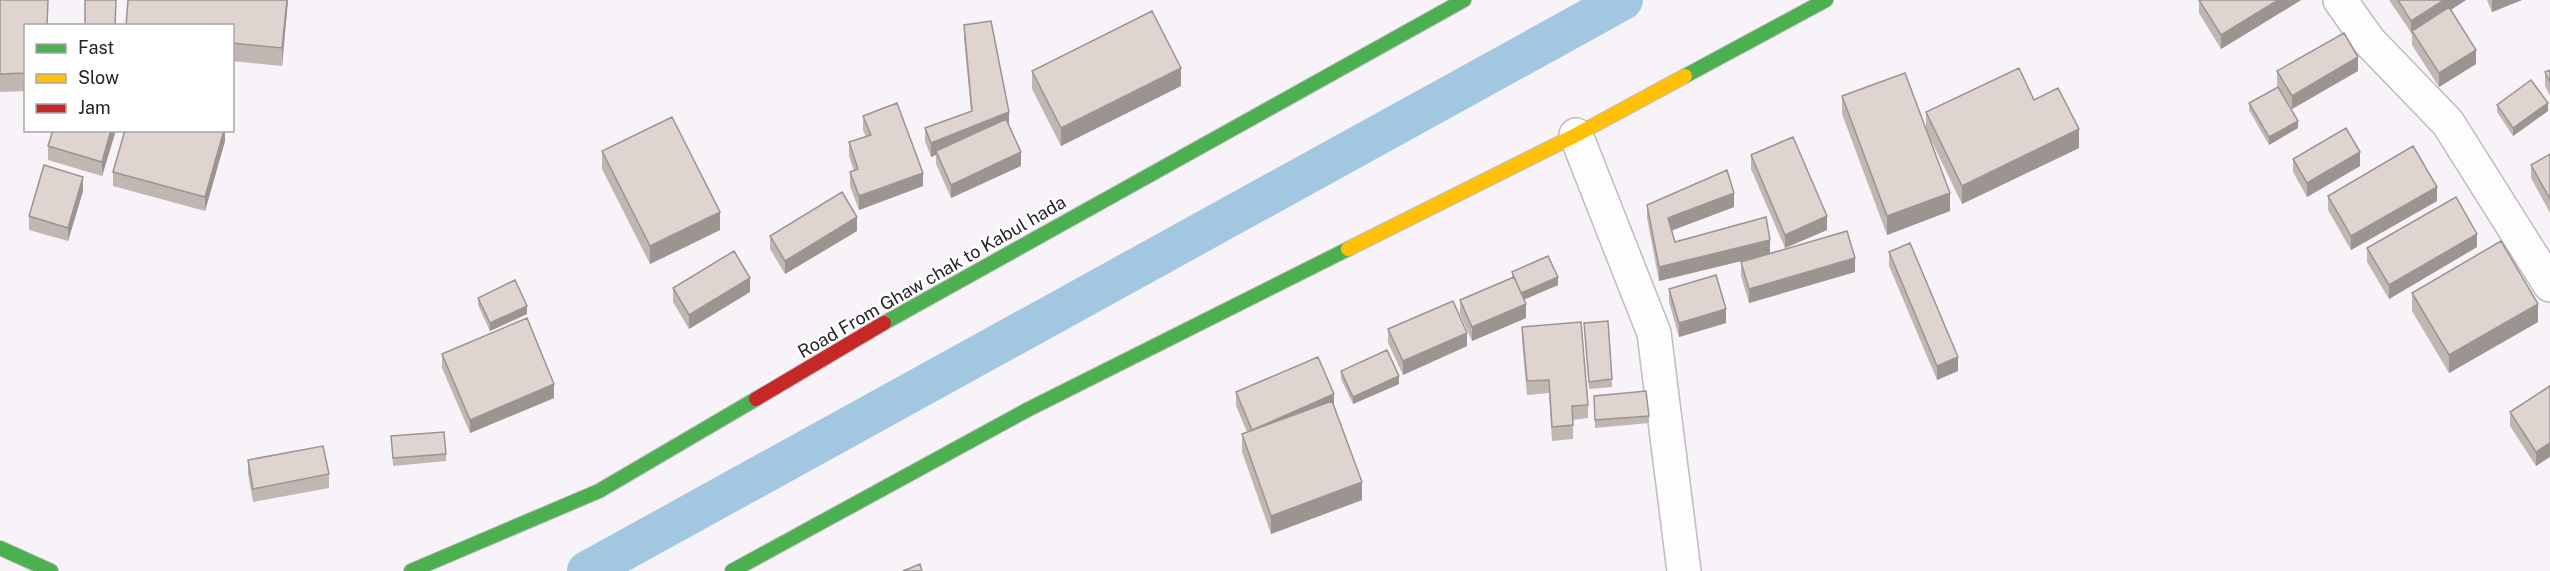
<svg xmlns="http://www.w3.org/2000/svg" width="2550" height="571" viewBox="0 0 2550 571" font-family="'Public Sans',sans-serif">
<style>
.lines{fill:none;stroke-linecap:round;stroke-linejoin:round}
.canal{stroke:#a2c7e0;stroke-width:40}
.street-casing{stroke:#bfbcc0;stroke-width:36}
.fast-casing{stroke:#bfbcc0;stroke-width:16}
.slow-casing{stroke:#bfbcc0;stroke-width:16}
.jam-casing{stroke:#bfbcc0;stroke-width:16}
.street{stroke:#fefdfe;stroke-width:33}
.fast{stroke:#4caf50;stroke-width:14}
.slow{stroke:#ffc107;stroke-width:14}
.jam{stroke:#c62828;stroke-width:14}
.wall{fill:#c0b6b2}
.shaded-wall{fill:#9c9491}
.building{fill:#dfd4cf;stroke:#9c9491;stroke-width:1.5}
.labels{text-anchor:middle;stroke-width:4.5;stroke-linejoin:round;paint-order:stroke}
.street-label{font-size:18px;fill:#252325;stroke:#fff}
</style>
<rect width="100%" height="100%" fill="#f8f3f8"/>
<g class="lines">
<!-- canal -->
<path class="canal" d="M587,571L1623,0"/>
<defs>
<path id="street" d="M2340,0L2369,41L2448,123L2550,285
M1576,135L1654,333L1684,571"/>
<path id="fast" d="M1685,76L1826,0
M884,323L1464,0
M0,548L51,571
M411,571L599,491L756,399
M732,571L1027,410L1348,249"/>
<path id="slow" d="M1348,249L1576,135L1685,76"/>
<path id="jam" d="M756,399L884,323"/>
</defs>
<!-- street casing -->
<use href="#street" class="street-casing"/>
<!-- fast casing -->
<use href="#fast" class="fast-casing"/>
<!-- slow casing -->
<use href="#slow" class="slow-casing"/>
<!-- jam casing -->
<use href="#jam" class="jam-casing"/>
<!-- street -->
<use href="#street" class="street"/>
<!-- fast -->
<use href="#fast" class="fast"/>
<!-- slow -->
<use href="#slow" class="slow"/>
<!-- jam -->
<use href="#jam" class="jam"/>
</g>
<!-- wall -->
<path class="wall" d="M0,0L26,26V91L0,92Z
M288,0L282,66L232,61V26Z
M2199,0H2301L2221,49L2199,13Z
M2389,0H2466L2451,10L2476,64L2439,87L2412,45V34Z
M2487,0H2522L2492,12Z
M964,25L1009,125L1021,166L951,198L936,164V155L931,157L925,141V128L971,111L964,39Z
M2550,70V96L2545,86V72Z
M1032,71L1181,86L1061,146L1032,89Z
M2277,71H2358L2292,109L2277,85Z
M1842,96L1926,128V112L2034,100L2079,148L1962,204L1931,140L1950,211L1887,235L1842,114Z
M2249,103L2298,128L2269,145L2249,110Z
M2497,105L2548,111L2513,136L2497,112Z
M863,116L923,186L859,210L850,186V172L854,171L849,156V142L866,137L863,130Z
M116,130L102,176L48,160V146Z
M225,130V141L205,211L113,186V172Z
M602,151L720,230L650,264L602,169Z
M2550,154V213L2531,178V165Z
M1751,155L1827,230L1785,248L1751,169Z
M2293,159L2360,166L2307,197L2293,172Z
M83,191L68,241L29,230V216Z
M2328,196L2437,201L2351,250L2328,210Z
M1647,205L1734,207L1672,230L1675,242L1770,254L1855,272L1749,303L1741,276V262L1766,255L1659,281L1647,218Z
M857,231L785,274L770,249V236Z
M2477,247L2389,299L2367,262V248Z
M1889,252L1958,371L1937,380L1889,266Z
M1512,272L1558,285L1524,299L1526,318L1472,341L1460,314V300L1512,278Z
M673,288L750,292L689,329L673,302Z
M1669,289L1726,323L1679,337L1669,302Z
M2412,293L2538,322L2449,373L2412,311Z
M478,298L527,314L490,331L478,305Z
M1584,323L1612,379V387L1589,389Z
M1522,327L1588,405V418L1573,420V439L1552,441L1549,393L1527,395L1522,340Z
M1388,329L1467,346L1403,375L1388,343Z
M442,354L554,398L470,433L442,368Z
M1341,371L1399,384L1353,404L1341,379Z
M2550,386L2536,466L2510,426V412Z
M1236,392L1362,500L1271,534L1242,452V434L1247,432L1236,406Z
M1594,396L1649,416V423L1595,428Z
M391,436L446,454V461L393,466Z
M248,460L329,474V488L253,502L248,474Z"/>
<!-- shaded-wall -->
<path class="shaded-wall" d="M287,0H288L282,66V48Z
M2278,0H2301L2221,49V35Z
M2444,0H2466L2413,33L2412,31L2411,35V21Z
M2492,0H2522L2492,12Z
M2476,50V64L2439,87V73Z
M2358,57V71L2292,109V96Z
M1181,68V86L1061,146V128Z
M2548,103V111L2513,136V128Z
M1009,112V125L936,151V155L931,157V143Z
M2298,121V128L2269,145V137Z
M2079,129V148L1962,204V186Z
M111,130H116L102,176V162Z
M224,130H225V141L205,211V197Z
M1021,152V166L951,198V185Z
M2360,152V166L2307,197V183Z
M923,173V186L859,210V196Z
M83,177V191L68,241V228Z
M2437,187V201L2351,250V236Z
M1734,193V207L1668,232V218Z
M1950,193V211L1887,235V216Z
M720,212V230L650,264V246Z
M1827,216V230L1785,248V235Z
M857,217V231L785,274V261Z
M2477,234V247L2389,299V285Z
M1770,240V254L1659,281V267Z
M1855,258V272L1749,303V289Z
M1558,277V285L1521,301V293Z
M750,278V292L689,329V315Z
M1526,304V318L1472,341V327Z
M2538,304V322L2449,373V355Z
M527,306V314L490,331V323Z
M1726,309V323L1679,337V323Z
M1467,333V346L1403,375V361Z
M1958,357V371L1937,380V366Z
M1399,376V384L1353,404V397Z
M554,384V398L470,433V420Z
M1334,394V408L1252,430Z
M2550,443V457L2536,466V452Z
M1362,482V500L1271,534V516Z"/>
<!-- building -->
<path class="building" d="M0,0H48L47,26H26V73L0,74Z
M85,0H116L115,26H85Z
M128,0H287L282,48L232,43V26H126Z
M2199,0H2278L2221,35Z
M2398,0H2444L2411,21Z
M2449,7L2476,50L2439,73L2412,31Z
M1152,11L1181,68L1061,128L1032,71Z
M991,21L1009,112L931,143L925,128L972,111L964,25Z
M2344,33L2358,57L2292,96L2277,71Z
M2019,68L2034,100L2058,88L2079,129L1962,186L1926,112Z
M2550,70V82L2545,72Z
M1905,73L1950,193L1887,216L1842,96Z
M2531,80L2548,103L2513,128L2497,105Z
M2278,87L2298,121L2269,137L2249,103Z
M897,103L923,173L859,196L850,172L858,169L849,142L871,135L863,116Z
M672,117L720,212L650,246L602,151Z
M1006,119L1021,152L951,185L936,151Z
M2346,128L2360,152L2307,183L2293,159Z
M53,130H111L102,162L48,146Z
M125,130H224L205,197L113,172Z
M1793,137L1827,216L1785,235L1751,155Z
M2413,146L2437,187L2351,236L2328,196Z
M2550,154V199L2531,165Z
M44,165L83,177L68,228L29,216Z
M1727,170L1734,193L1668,218L1675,242L1766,217L1770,240L1659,267L1647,205Z
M842,192L857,217L785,261L770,236Z
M2456,197L2477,234L2389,285L2367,248Z
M1847,231L1855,258L1749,289L1741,262Z
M2501,241L2538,304L2449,355L2412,293Z
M1910,243L1958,357L1937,366L1889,252Z
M734,251L750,278L689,315L673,288Z
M1548,256L1558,277L1521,293L1512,272Z
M1716,275L1726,309L1679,323L1669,289Z
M1514,277L1526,304L1472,327L1460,300Z
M515,280L527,306L490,323L478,298Z
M1453,301L1467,333L1403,361L1388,329Z
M527,318L554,384L470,420L442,354Z
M1608,321L1612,379L1589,382L1584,323Z
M1581,322L1588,405L1572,406L1573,425L1552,427L1549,380L1527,381L1522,327Z
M1387,350L1399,376L1353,397L1341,371Z
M1318,357L1334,394L1252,430L1236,392Z
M2550,386V443L2536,452L2510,412Z
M1646,391L1649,416L1595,420L1594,396Z
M1332,401L1362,482L1271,516L1242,434Z
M444,432L446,454L393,458L391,436Z
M323,446L329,474L253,489L248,460Z
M920,564L922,571H903Z"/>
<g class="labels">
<!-- street labels -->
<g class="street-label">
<text transform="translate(932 277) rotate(-30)" y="6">Road From Ghaw chak to Kabul hada</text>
</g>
</g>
<!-- legend -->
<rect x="24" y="24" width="210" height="108" fill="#ffffff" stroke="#a8a7a8" stroke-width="1.5"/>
<rect x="36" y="44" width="30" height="9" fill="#4caf50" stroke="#a8a7a8" stroke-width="1.5"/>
<text x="78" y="54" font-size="18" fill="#252325">Fast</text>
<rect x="36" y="74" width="30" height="9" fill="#ffc107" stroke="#a8a7a8" stroke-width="1.5"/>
<text x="78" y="84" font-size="18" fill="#252325">Slow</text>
<rect x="36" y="104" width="30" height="9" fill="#c62828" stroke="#a8a7a8" stroke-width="1.5"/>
<text x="78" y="114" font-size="18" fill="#252325">Jam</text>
</svg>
